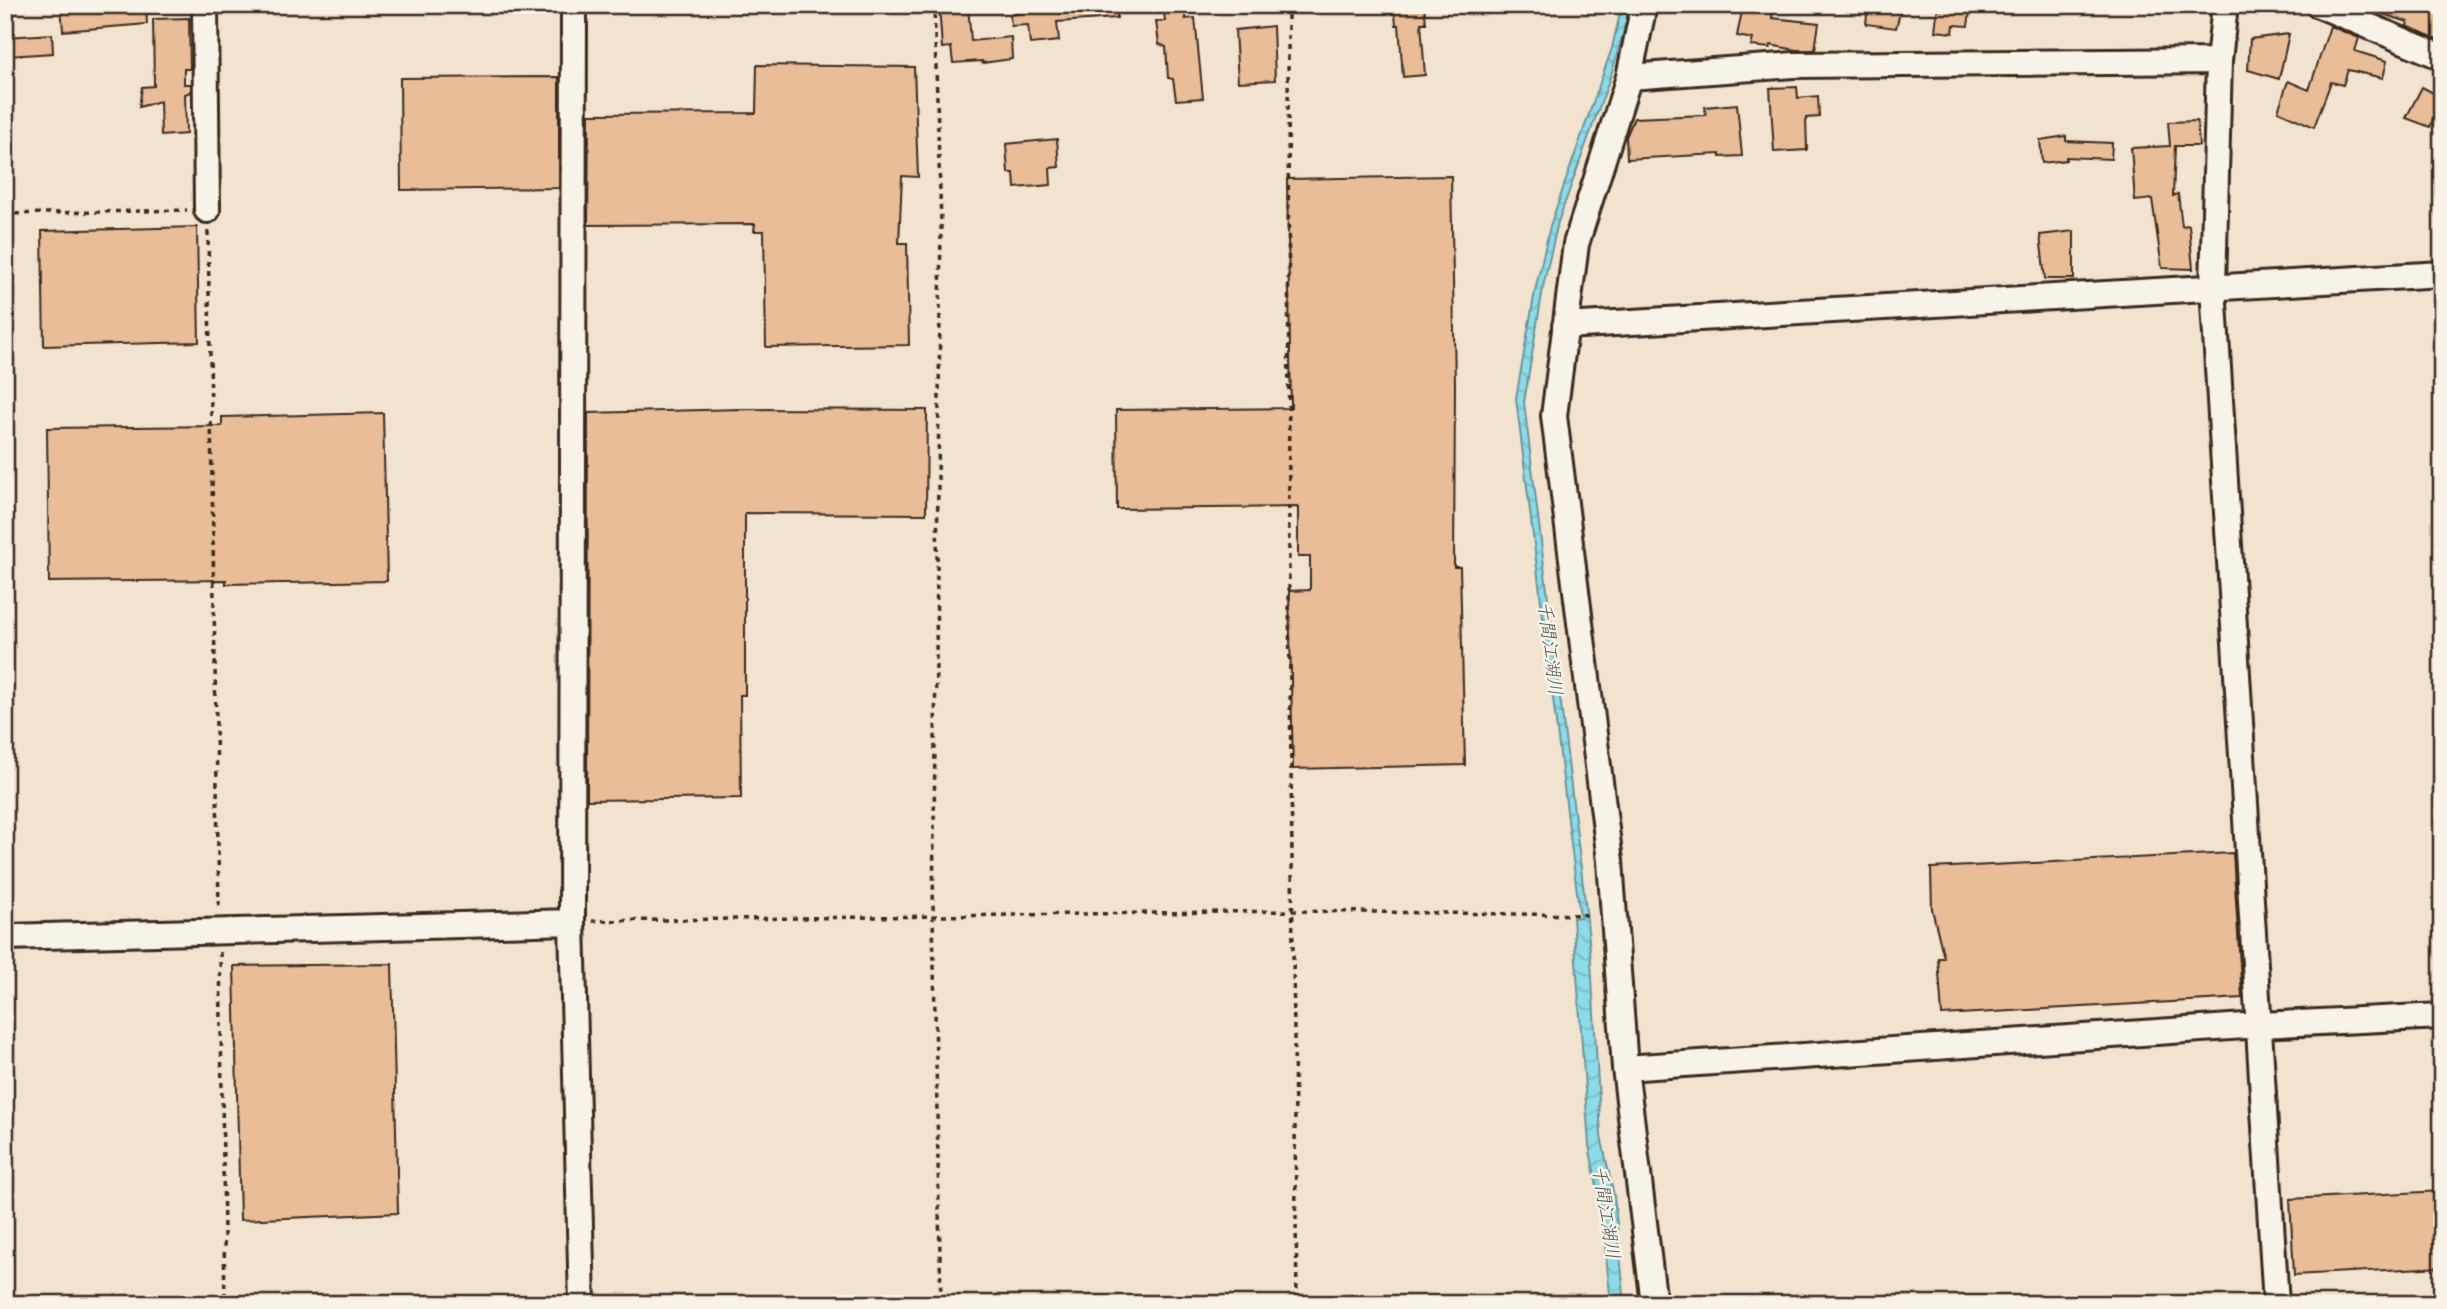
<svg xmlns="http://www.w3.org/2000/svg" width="2447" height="1309" viewBox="0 0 2447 1309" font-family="Kalam,'Klee One',sans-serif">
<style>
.water{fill:url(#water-waves);stroke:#6c9498;stroke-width:2}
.building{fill:#e8bd98;stroke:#3b2a1e;stroke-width:2}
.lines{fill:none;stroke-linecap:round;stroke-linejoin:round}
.minor-casing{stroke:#3b2a1e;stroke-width:30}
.path{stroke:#3b2a1e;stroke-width:3.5;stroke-dasharray:5 5;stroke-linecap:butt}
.minor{stroke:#f7f3e8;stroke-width:24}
.labels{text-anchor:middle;stroke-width:5;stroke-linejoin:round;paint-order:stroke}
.water-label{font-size:19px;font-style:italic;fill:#4f5651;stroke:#f7f3e8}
</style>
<defs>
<pattern id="water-waves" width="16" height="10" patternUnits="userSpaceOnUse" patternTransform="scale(1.75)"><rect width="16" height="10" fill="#8cdbe9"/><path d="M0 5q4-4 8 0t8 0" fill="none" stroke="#7abcc7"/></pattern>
</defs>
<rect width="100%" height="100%" fill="#f2e3d0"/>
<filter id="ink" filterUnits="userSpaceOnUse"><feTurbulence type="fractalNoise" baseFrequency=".0143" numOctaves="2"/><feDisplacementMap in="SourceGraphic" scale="14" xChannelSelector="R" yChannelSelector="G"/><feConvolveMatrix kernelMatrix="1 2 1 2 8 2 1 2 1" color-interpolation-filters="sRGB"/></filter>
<g filter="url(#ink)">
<!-- water -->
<path class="water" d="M1622,5H1631L1611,75L1558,222L1544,282L1524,402L1585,901L1591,960L1601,1136L1614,1196L1625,1304H1611L1601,1208L1589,1145L1573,918L1580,917L1516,398L1535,291L1550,226L1612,48Z"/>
<!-- building -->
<path class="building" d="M61,5H146L147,24L63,31Z
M939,5H968L971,41L1011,37L1012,59L982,63V61L953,63L951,47L942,48Z
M1060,5H1117V18L1057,22L1059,41L1030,44L1028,25L1011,26L1010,15Z
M1163,5H1185V19L1195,18L1203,98L1176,100L1173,79L1168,78L1166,47L1159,44L1156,21H1165Z
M1394,5H1424L1426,23H1421L1425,75L1403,77L1399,25H1396Z
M1868,5H1902L1896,28L1866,24Z
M1938,5H1971L1968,26L1954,25L1953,33L1935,31Z
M2364,5H2416L2442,13V33L2439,40L2407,26L2408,22L2364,8Z
M1743,6L1773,11L1772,18L1819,23L1815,50H1796L1770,45V48L1751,46L1753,39L1737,36Z
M189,18L190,69H184V84H191V92L185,94L186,134L161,136L160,101L139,107L142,87L154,86L153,19Z
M1273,26L1275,80L1238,82L1235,30Z
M2330,26L2359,38L2355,51L2387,61L2383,78L2348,70L2343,85L2331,82L2314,127L2278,111L2288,81L2309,90Z
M52,34L53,53L8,56L7,37Z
M2289,34L2279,79L2248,70L2250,39Z
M757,65L914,67L918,177L902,176L899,243H907L909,345L766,347L764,231H754L755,224L588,225L589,114L756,113Z
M559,77V188L401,190L400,78Z
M1797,87L1798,98L1818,96L1819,117L1806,118L1807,150L1774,152L1770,88Z
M2422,87L2441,97L2430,127L2406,118Z
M1737,104L1742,156L1720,157V154L1627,159L1626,137L1634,118L1706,115L1705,107Z
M2197,121L2199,146H2175L2173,196L2178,194L2182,226L2189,225L2193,269L2162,268L2152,199L2135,201L2131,148L2170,146L2168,122Z
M2066,136V141L2112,143L2111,159L2066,157V160L2042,163L2040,140Z
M1057,139L1059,167L1050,168L1051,185L1015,188L1014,173H1008L1006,144Z
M1451,176L1455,383L1454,567H1460L1465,765L1293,769L1289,591L1310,590V557H1298V507L1117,509L1116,410L1291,408L1287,179Z
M197,227L199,342L44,346L42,231Z
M2074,231V279H2045L2040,235Z
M741,409L927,410L926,514L745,513V695H740L741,798L587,800L588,413Z
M383,413L387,581L226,584V580L49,582L47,428L222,426V417Z
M2233,853L2242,998L1942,1015L1938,958H1944L1932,909L1931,868Z
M392,964L398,1213L240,1220L234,966Z
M2442,1191V1267L2294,1275L2290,1199Z"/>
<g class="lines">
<defs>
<path id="minor" d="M205,5L207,210
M574,5L572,922L582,1304
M1644,5L1629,77L1576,244L1554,416L1610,861L1625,1068L1654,1304
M2225,5L2219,61L2213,287L2276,1304
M2319,5L2442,57
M1629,77L1794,65L2219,61
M1565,326L2442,274
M5,937L572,922
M1625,1068L2260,1025L2442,1016"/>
</defs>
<!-- minor casing -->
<use href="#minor" class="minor-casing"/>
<!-- path -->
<path class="path" d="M934,5L941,223L933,916L941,1304
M1288,5L1289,591L1297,1304
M5,214L187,210
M208,231L219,910
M592,921L1293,911L1592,915
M220,952L225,1304"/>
<!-- minor -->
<use href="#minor" class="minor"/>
</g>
</g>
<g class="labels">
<!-- water labels -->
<g class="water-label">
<text transform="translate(1551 648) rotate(83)" y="7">千間江湖川</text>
<text transform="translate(1607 1212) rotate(81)" y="7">千間江湖川</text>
</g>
</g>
<!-- margin -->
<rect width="2447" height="1309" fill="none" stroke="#f7f3e8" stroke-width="28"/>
<rect x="14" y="14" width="2419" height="1281" fill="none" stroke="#3b2a1e" stroke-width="2.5" filter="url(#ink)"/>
</svg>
